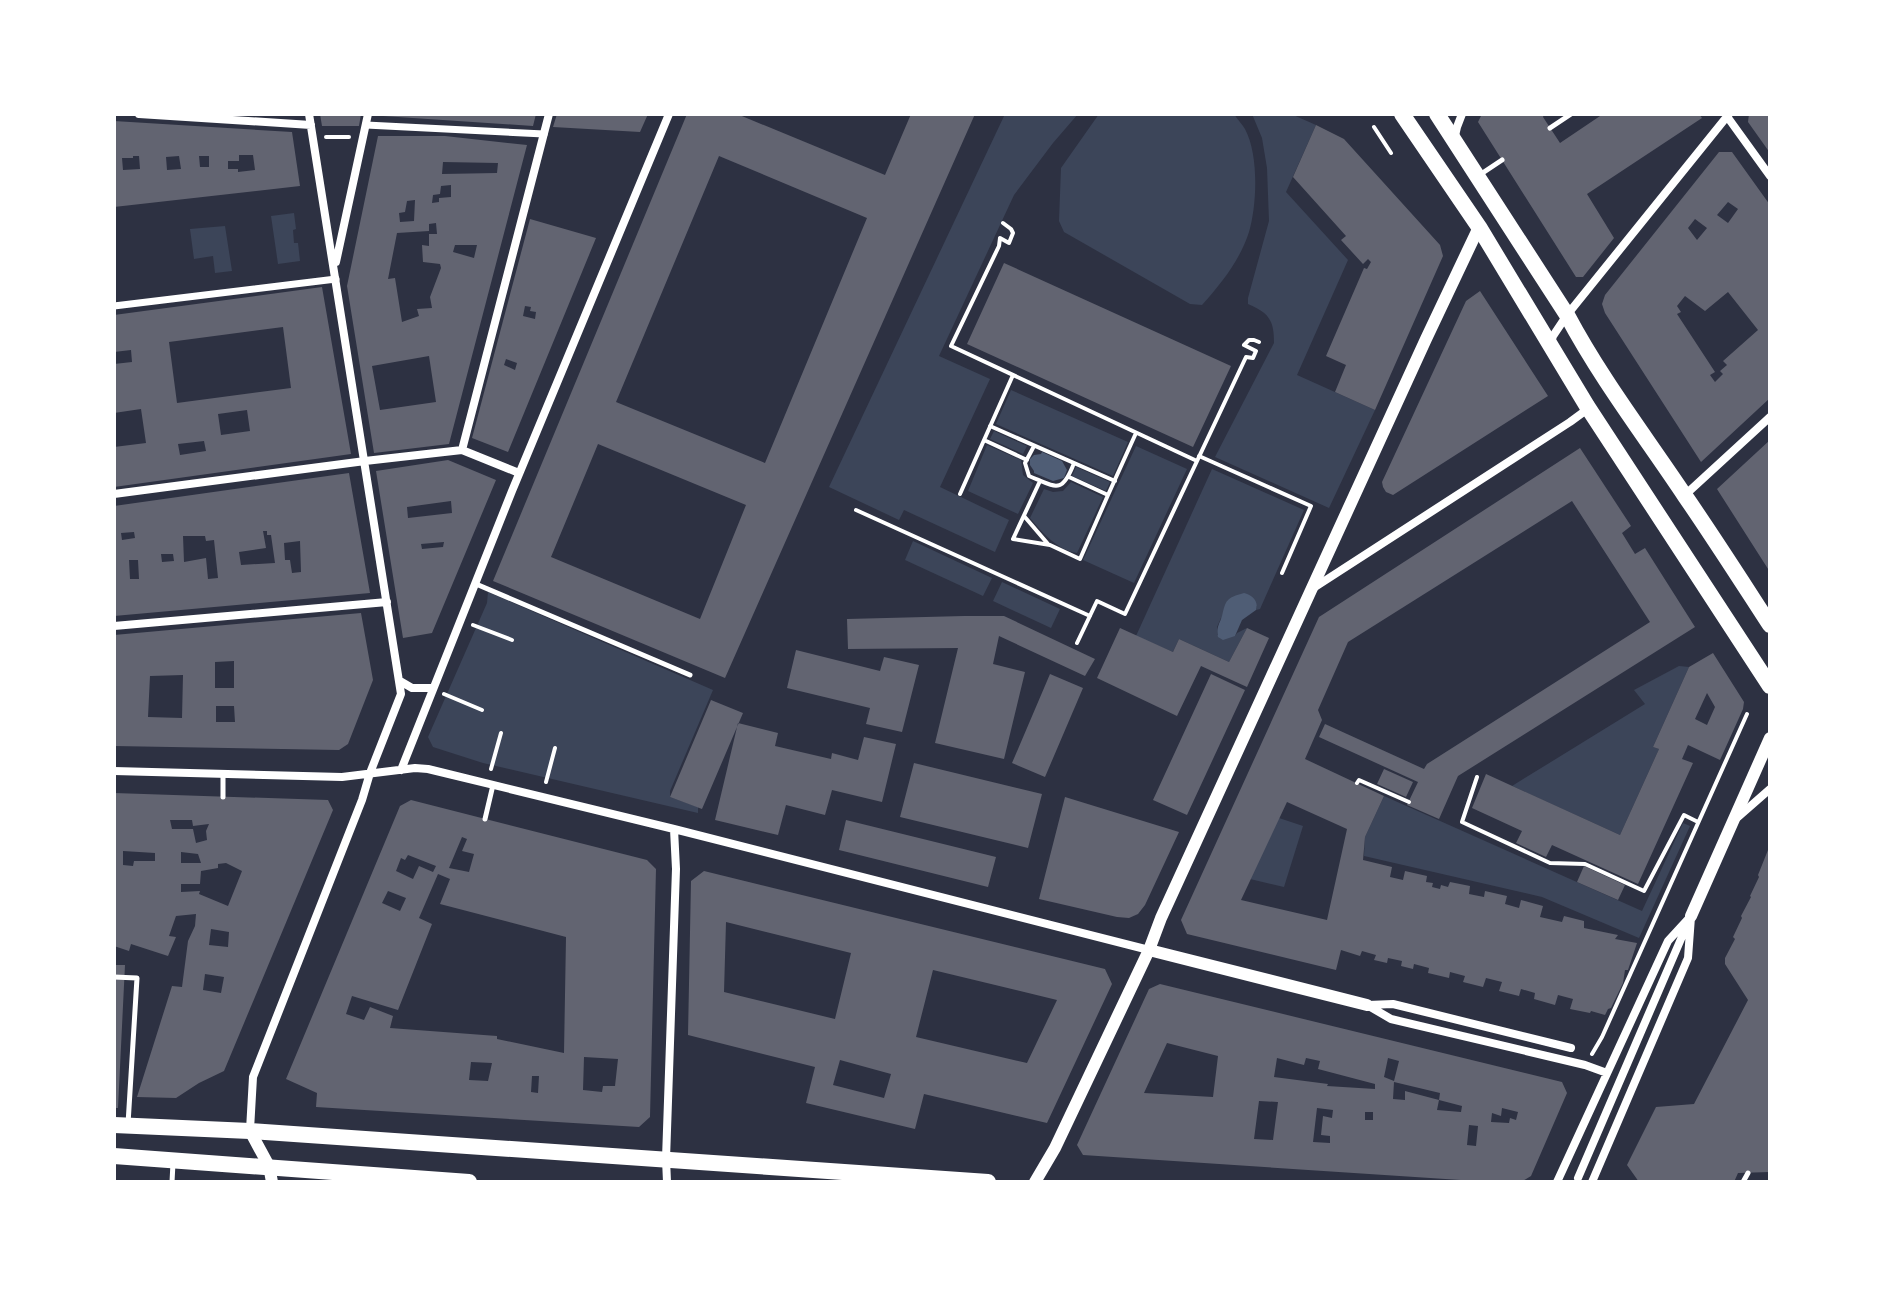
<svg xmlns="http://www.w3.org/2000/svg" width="1884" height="1296" viewBox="0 0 1884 1296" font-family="Literata,serif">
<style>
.green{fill:#3c4559}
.water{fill:#4f5d75}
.building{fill:#626471;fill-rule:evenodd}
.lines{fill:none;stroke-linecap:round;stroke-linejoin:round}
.path{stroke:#fff;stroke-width:4}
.service{stroke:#fff;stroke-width:5}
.pedestrian{stroke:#fff;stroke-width:7}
.minor{stroke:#fff;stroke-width:8}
.tertiary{stroke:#fff;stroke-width:12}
.primary{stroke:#fff;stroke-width:16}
</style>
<rect width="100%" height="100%" fill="#2d3142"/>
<!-- green -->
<path class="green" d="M1005,114H1078L1053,143L1014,195L939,356L990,379L940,487L1009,520L995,552L904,510L899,520L829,487Z
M1099,114H1234C1237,119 1242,124 1245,129C1259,155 1257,205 1249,232C1240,260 1221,284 1202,305L1190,304L1064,232L1059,221L1061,168Z
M1252,114H1291L1316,125L1286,192L1348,260L1297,375L1375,410L1329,508L1215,457L1274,343C1274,320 1269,313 1248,304V298L1269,221L1267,168L1262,138Z
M294,213L296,229L293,230L294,243H298L300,261L278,264L271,216Z
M225,226L232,271L215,273L213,256L194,259L190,229Z
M1011,390L1128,442L1113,476L996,424Z
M994,431L1027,446L1023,454L990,439Z
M987,445L1021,460L1023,475L1033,483L1018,514L968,491Z
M1136,446L1187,469L1134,583L1083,560Z
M1076,467L1110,482L1106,491L1072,476Z
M1212,469L1304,510L1260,609L1256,610L1257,606L1221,618L1217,627V635L1235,636L1237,633L1247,628L1229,662L1179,639L1173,652L1136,636Z
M1071,482L1103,497L1077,553C1057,550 1043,533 1030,518L1044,489L1053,492L1063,491Z
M913,541L992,578L983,596L905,560Z
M1002,582L1060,609L1051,628L993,601Z
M488,592L713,690L670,791V797L698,807V813L483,763L433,747L428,737L487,603Z
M1679,666L1689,667L1653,747L1659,749L1620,835L1512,786L1645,704L1634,690Z
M1384,796L1642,911L1683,823L1690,826L1639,938L1542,897L1364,856L1365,837Z
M1279,818L1303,826L1284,887L1250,879Z"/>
<!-- water -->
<path class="water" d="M1042,452L1062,461L1067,470L1064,478L1053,481L1034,473V471L1030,465V459L1034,455L1041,454Z
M1244,593C1252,595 1259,601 1256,610L1242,620L1235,636L1223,640L1218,637C1216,628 1219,625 1222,616C1226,600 1226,598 1244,593Z"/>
<!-- building -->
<path class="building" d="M320,114H361L359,126H322Z
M383,114H536L533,126L383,116Z
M557,114H648L640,132L553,127Z
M687,114H737L885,175L911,114H975L725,678L493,581ZM719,156L867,218L765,463L616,402ZM598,444L746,505L700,619L551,557Z
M1482,114H1544L1543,117L1560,143L1603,114H1699L1702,118L1587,194L1614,238L1583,277H1576L1478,122Z
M1749,114H1770V153L1748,122Z
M114,121L292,132L300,186L114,207ZM239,155H253L255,170L238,172V169H228V161H239ZM133,156H139L140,169L123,170L122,158H133ZM179,156L181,169L167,170L166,157ZM199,156H209V167H200Z
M1316,125L1344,139L1440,245L1443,256L1375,410L1335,392L1346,365L1326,356L1364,268L1367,269L1371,262L1368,259L1363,264L1341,240L1346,236L1293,177Z
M378,136H445L527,145L449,444L374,453L347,286ZM443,162L498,163L497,173L442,174ZM451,185V197L439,198V202L432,203L433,195L440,194L441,186ZM415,200L414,221L400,222L399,213L405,212L407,201ZM436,223L437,234H429V246L422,245L423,262L440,264L441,268L430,297L432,308L417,309L419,316L402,322L395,278L388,279L397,233L429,231V224ZM455,245H477L474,258L453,252ZM429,356L436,402L380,410L372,366Z
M1719,152H1732L1770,205V398L1701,462L1605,313L1602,304L1605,295ZM1728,202L1738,209L1728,223L1717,215ZM1695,219L1707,228L1697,240L1688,228ZM1728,292L1758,330L1723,361L1727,365L1720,371L1723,374L1715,382L1710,375L1715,372L1677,314L1681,312L1677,306L1685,296L1705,311Z
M530,219L596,238L508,452L472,438ZM525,306L531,307L530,311L536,312L535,319L523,316ZM506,359L517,363L515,370L504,365Z
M1004,263L1231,366L1193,447L967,344Z
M322,287L351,454L114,487V447L146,443L141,409L114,413V364L132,362L131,350L114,352V315ZM283,327L291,388L177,403L169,342ZM247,410L250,431L221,435L218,414ZM204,441L206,451L180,455L178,444Z
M1480,291L1548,396L1393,495L1386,492L1383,487L1382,482L1466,301Z
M1770,440V572L1717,489Z
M1580,448L1631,526L1622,533L1635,554L1645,548L1695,627L1458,776L1439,819L1407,805L1418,782L1319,737L1325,724L1424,769L1427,764L1650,622L1572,501L1348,642L1318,710L1322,720L1305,759L1384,796L1365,837L1363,860L1392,867L1390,877L1403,880L1405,871L1427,876L1426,882L1433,883L1432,887L1440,889L1441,885L1448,887L1450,882L1470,886L1469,894L1484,897L1485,891L1507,896L1505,904L1519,908L1521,900L1543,906L1540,917L1562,922L1564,916L1584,921V928L1618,935L1615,939L1637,943L1628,970H1625L1623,983L1611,1008L1608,1009L1605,1015L1591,1011L1590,1013L1570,1009L1573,999L1558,995L1555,1005L1534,999L1535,993L1521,989L1519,996L1499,991L1502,982L1486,978L1483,987L1463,982L1465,976L1450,972L1449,978L1428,973L1429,968L1414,964L1413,969L1401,966L1402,961L1388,958L1387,963L1374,960L1376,955L1362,951L1360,956L1341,950L1336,970L1187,934L1181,920L1319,617ZM1287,802L1347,829L1327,920L1241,900Z
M448,460L496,480L432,633L403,638L376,471ZM451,501L452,513L408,518L407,507ZM444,542L443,547L422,549L421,544Z
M349,473L370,593L114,616V506ZM263,531H267V535H271L275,563L241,565L239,552L266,548ZM134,532L135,538L122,540L121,533ZM183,536H205L206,541L214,540L218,578L208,579L206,558L184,562ZM300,541L301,572L292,573L290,560H285L284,543ZM161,554H173L174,561L162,562ZM129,560H138L139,579H130Z
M361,613L373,680L348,744L339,750L114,746V635ZM234,661V688H215V662ZM183,675L182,718L148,717L150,676ZM216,706H234L235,722H216Z
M964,616H1004L1095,659L1085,676L999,636L993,664L1025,672L1004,759L935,743L958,648L848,649L847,619Z
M1120,628L1173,652L1179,639L1229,662L1247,628L1269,638L1247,687L1201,666L1177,716L1097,678Z
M796,650L880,671L884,657L919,665L902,732L866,724L870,708L787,688Z
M1713,653L1744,702L1743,709L1720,760L1688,745L1682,759L1693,763L1638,884L1552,845L1546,857L1516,843L1522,831L1472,808L1486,774L1620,835L1659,749L1653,747L1689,667ZM1707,693L1715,707L1707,725L1695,719Z
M1050,674L1083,688L1045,777L1012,763Z
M1211,674L1245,690L1187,815L1153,800Z
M711,700L743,713L702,809L670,797Z
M738,723L778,733L775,746L831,759L832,753L858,760L864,737L896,744L882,802L832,790L825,815L786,805L778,835L715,820Z
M914,763L1042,794L1028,848L900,817Z
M1384,769L1413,782L1406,797L1377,784Z
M114,793L328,800L333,810L224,1071L199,1083L176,1098L137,1097L172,986L182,987L188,941L195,926L196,914L176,916L169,936L176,937L168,956L131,944L129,951L114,946ZM170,820H192L193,826L209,824L206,831L207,840L196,843L193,829H172ZM123,851L155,853V861H134L133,866L123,865ZM181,852L198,854L201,863H181ZM226,863L242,871L228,906L199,894L200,891L181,892V884H200L201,871L218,868V864ZM211,929L229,932L228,947L209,945ZM205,974L224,977L221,993L203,990Z
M1065,797L1179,832L1145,905L1138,914L1129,918L1117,917L1039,899Z
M411,800L647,860L656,869L650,1117L639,1127L316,1107L317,1093L286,1079L400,806ZM462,837L467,839L462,851L474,854L469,872L449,868ZM408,855L436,866L433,872L419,866L413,879L396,871L401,858L405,860ZM438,874L450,879L440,904L566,937L564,1053L497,1039V1036L390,1028L393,1016L370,1007L364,1020L346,1014L352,996L398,1010L432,924L419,918ZM388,891L406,898L400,911L382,903ZM584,1057L618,1059L615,1086H603L602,1092L583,1090ZM471,1062L492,1063L488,1081L469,1080ZM532,1076H539L538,1093L531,1092Z
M846,820L996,857L988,887L839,850Z
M1770,845V1172L1738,1173L1734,1182H1639L1627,1165L1656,1107L1694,1104L1748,1000L1725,964V958L1735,939L1733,937L1742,918L1741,916L1751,897L1750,896L1759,877L1758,875Z
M1584,866L1625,885L1618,900L1577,882Z
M704,871L1105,969L1112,984L1047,1123L924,1094L915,1129L806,1103L815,1067L688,1035L691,881ZM726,922L851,953L835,1019L724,992ZM933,970L1057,1000L1027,1063L916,1037ZM840,1060L891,1074L884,1098L833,1085Z
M114,965H125L118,1108H114Z
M1160,984L1562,1082L1567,1093L1531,1176L1521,1182H1491L1083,1155L1077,1145L1149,989ZM1167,1043L1218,1056L1213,1097L1144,1093ZM1277,1058L1304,1065L1306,1058L1320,1061L1318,1069L1375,1084V1089L1327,1086L1328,1084L1274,1077ZM1388,1058L1399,1061L1394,1081L1384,1077ZM1394,1082L1440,1093L1439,1100L1462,1106L1461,1112L1437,1110L1439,1100L1405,1091V1100L1393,1099ZM1259,1101L1278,1102L1273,1140L1254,1139ZM1317,1108L1333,1110L1332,1118L1323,1116L1321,1135L1330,1136V1143L1313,1142ZM1502,1108L1518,1112L1516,1120L1510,1118L1509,1123L1491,1122L1492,1113L1501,1116ZM1365,1112H1373V1120H1365ZM1469,1125L1478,1126L1476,1146L1467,1145Z"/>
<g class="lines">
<!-- path -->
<path class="path" d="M1374,127L1391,153
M326,137H349
M1003,223L1011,229L1013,233L1009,243L1000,238L999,246L951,346L1197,461
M990,426L1115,481
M984,440L1027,460
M1034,446L1025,463L1029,476C1056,487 1062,495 1074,463
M1199,456L1311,506L1282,573
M1069,477L1108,495L1136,433
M1040,481L1013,539L1050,545L1080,559L1108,495
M960,494L1013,375
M856,510L1090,616
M1024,516L1048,544
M473,625L512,640
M1077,643L1097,601L1125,614L1246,357L1253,358L1256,351L1244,345L1249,340H1254L1259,342
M444,694L482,710
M491,769L501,733
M1477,777L1462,822L1550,863L1585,864L1644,891L1684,815L1698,822
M546,782L555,748
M1357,783L1359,780L1409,802
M1592,1054L1602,1037L1747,714"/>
<!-- service -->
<path class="service" d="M1550,128L1571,114
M1481,174L1502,160
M476,584L690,675
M223,797V775
M485,819L493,785
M114,977L137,978L128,1124
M172,1182L173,1163
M1743,1182L1748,1173"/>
<!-- pedestrian -->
<path class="pedestrian" d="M366,125L544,134
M114,306L336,279"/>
<!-- minor -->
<path class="minor" d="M139,114L311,125
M1726,115L1770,176
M1454,140L1457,127L1462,114
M336,262L368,114
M1551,343L1553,336L1567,315L1729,114
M462,450L549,114
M114,494L365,461L462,450L519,473
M1685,495L1770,417
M1312,589L1570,422L1585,411L1587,407
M114,626L387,602
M400,681L412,688H433
M401,770L512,491L669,114
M114,771L342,777L415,768L428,769L674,829L1149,950
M1738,817L1770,789
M1367,1005L1391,1019L1585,1065L1607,1073
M1368,1005L1393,1004L1571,1048
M250,1130L253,1077L362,800L370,773L401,694L309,114
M1578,1178L1687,925
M667,1182L666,1159L676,869L674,829
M1557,1182L1668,941L1691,916
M1592,1182L1688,958L1691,917"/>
<!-- tertiary -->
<path class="tertiary" d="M1691,916L1770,738
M1149,950L1367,1005
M250,1131L269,1166L272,1182
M1035,1182L1055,1148L1149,950L1161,918L1426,339L1479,227"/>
<!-- primary -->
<path class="primary" d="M1402,114L1479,227L1587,406L1770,686
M1437,114L1567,315C1601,379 1645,436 1685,496C1714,538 1742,582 1770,625
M114,1125L250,1131L988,1182
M114,1156L469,1182"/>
</g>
<!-- border -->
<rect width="1884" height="1296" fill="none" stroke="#ffffff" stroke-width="232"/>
</svg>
